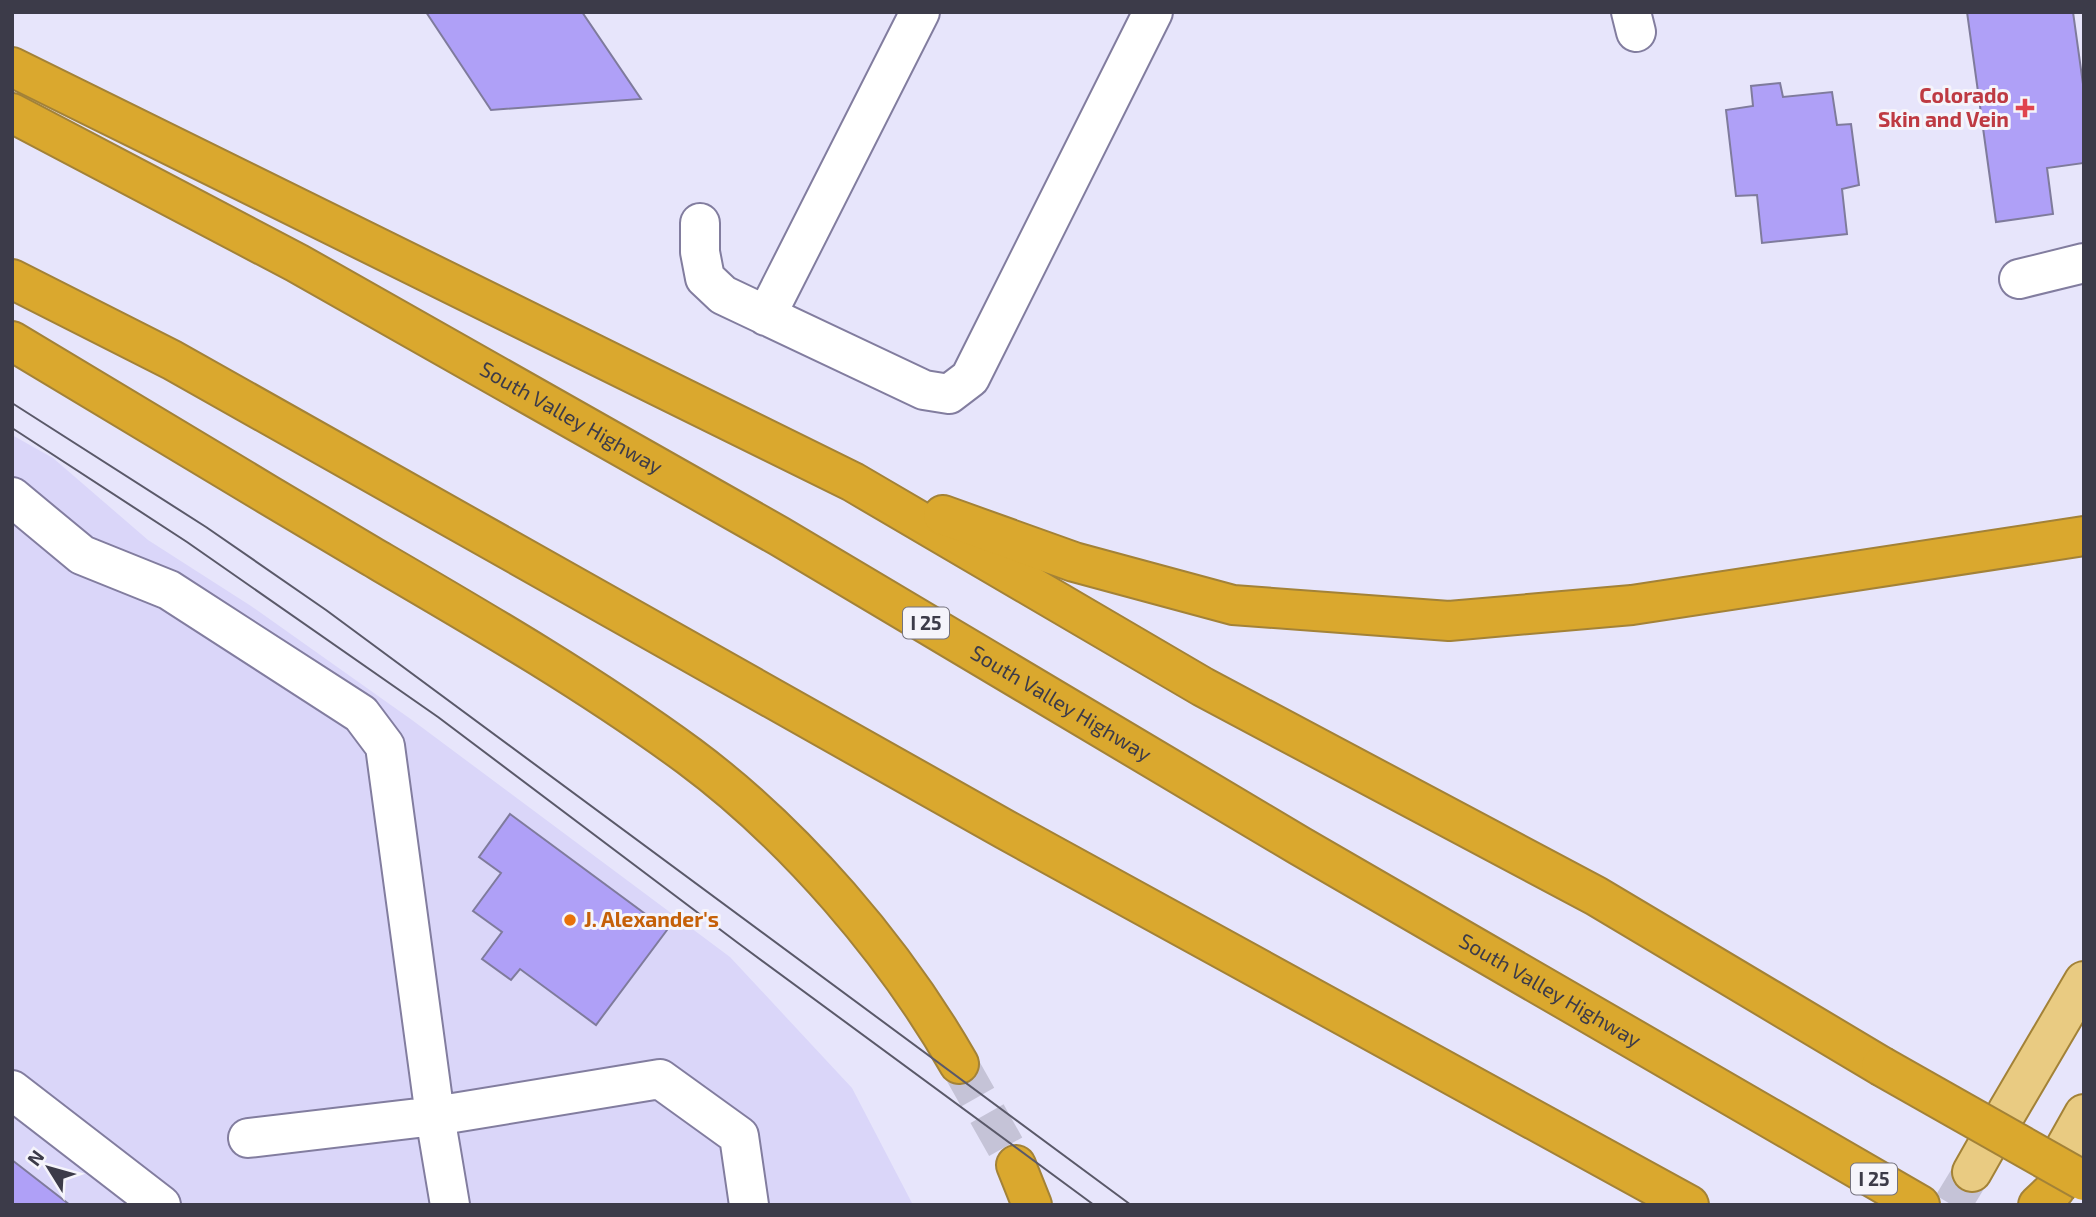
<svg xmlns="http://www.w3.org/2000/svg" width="2096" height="1217" viewBox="0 0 2096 1217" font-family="'Exo 2',sans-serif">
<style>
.built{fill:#dad6f9}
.building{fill:#afa0f7;stroke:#7f7b9c;stroke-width:2}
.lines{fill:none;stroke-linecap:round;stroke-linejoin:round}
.major-tunnel{stroke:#c5c3d7;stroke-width:38;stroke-dasharray:38 19;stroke-linecap:butt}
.highway-tunnel{stroke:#c5c3d7;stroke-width:38;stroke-dasharray:38 19;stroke-linecap:butt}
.minor-casing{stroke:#827d9f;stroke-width:42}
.major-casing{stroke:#a38237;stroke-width:42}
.highway-casing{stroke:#a38237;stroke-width:42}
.minor{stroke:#fff;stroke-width:38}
.major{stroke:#e9cb82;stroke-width:38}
.highway{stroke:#daa82e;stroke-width:38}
.tram{stroke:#5a5969;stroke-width:2}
.highway-bridge-casing{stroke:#a38237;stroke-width:42;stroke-linecap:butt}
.highway-bridge{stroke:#daa82e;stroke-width:38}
.health-dot{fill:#e0444e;stroke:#f5f4fb;stroke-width:2.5}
.food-dot{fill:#e8710a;stroke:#f5f4fb;stroke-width:2.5}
.labels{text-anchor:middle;stroke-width:6;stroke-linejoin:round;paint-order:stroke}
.shield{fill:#f5f4fb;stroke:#74727e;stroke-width:2}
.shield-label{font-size:19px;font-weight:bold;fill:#3c3b49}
.health-label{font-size:21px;font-weight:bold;fill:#be3a42;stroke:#f5f4fb;text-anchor:end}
.street-label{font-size:21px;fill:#3c3b49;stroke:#f5f4fb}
.food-label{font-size:21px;font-weight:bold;fill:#c56008;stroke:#f5f4fb;text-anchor:start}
</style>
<rect width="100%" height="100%" fill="#e7e5fb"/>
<!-- built -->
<path class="built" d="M12,435L53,458L148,540L251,606L412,720L730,957L852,1088L913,1205H12Z"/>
<!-- building -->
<path class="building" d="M426,12H582L641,99L491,110Z
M1967,12H2073L2084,91V163L2047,168L2053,214L1996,222Z
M1780,83L1783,97L1832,92L1837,125L1851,124L1859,185L1842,189L1847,234L1762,243L1757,195L1736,196L1726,110L1753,106L1751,86Z
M510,814L667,930L596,1025L520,969L511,980L482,959L502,932L473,911L501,873L479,857Z
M12,1160L70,1205H12Z"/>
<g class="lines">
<!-- major-tunnel -->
<path class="major-tunnel" d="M1952,1205L1972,1172"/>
<!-- highway-tunnel -->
<path class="highway-tunnel" d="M959,1064L1016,1165"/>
<defs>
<path id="minor" d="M1631,12L1636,32
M700,223V252L705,278L723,295L924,390L949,394L970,378L1153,12
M2019,279L2084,263
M766,316L920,12
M12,497L82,555L169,590L361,714L385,746L435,1116L450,1205
M12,1090L161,1205
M248,1138L435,1116L660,1079L739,1136L749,1205"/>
<path id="major" d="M2007,1112L2084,981
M2066,1146L2084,1114
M1972,1172L1985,1149"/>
<g id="highway">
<path d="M12,67L853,482L1203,687L1596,896L1881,1066"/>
<path id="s1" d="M12,113L297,263L779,536L1300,846L1920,1205"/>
<path d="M12,279L172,360L1006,830L1689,1205"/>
<path d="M12,341C132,413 251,485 371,556C479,619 588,682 689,756C794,834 894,950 959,1064"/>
<path d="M943,515L1074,562L1233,605L1449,621L1632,605L2084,536"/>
<path d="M1016,1165L1032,1205"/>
<path d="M2038,1205L2055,1189"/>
</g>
</defs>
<!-- minor casing -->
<use href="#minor" class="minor-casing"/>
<!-- major casing -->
<use href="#major" class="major-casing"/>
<!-- highway casing -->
<use href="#highway" class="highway-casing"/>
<!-- minor -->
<use href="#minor" class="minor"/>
<!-- major -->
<use href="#major" class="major"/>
<!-- highway -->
<use href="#highway" class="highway"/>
<!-- tram -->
<path class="tram" d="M12,403L206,527L326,610L1131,1205
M12,428L187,542L438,717L738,943L1094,1205"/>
<defs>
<path id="highway-bridge" d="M1881,1066L2084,1181"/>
</defs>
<!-- highway-bridge casing -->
<use href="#highway-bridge" class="highway-bridge-casing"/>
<!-- highway-bridge -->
<use href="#highway-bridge" class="highway-bridge"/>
</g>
<!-- markers -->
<path class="health-dot" d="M2021.5 97.5h7v7h7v7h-7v7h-7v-7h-7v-7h7z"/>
<circle class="food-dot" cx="570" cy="920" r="7"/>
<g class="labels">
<!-- shield labels -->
<g class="shield">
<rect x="903" y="607.5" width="46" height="31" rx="5"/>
<rect x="1851" y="1163.5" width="46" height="31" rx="5"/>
</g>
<g class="shield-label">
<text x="926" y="630">I 25</text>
<text x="1874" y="1186">I 25</text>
</g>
<!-- health labels -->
<g class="health-label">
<text x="2009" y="103">Colorado<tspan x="2009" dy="24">Skin and Vein</tspan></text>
</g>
<!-- street labels -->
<g class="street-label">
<text dy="7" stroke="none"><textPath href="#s1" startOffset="637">South Valley Highway</textPath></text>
<text dy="7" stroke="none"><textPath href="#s1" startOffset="1204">South Valley Highway</textPath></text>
<text dy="7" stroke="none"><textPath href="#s1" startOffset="1771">South Valley Highway</textPath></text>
</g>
<!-- food labels -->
<g class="food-label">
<text x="584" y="927">J. Alexander's</text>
</g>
</g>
<!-- border -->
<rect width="2096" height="1217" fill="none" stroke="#3c3b49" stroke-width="28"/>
<!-- north arrow -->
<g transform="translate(49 1168) rotate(307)" stroke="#f5f4fb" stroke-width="5" paint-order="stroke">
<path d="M0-5L12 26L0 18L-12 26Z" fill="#3c3b49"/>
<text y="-10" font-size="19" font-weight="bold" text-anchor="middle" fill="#3c3b49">N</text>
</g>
</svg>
